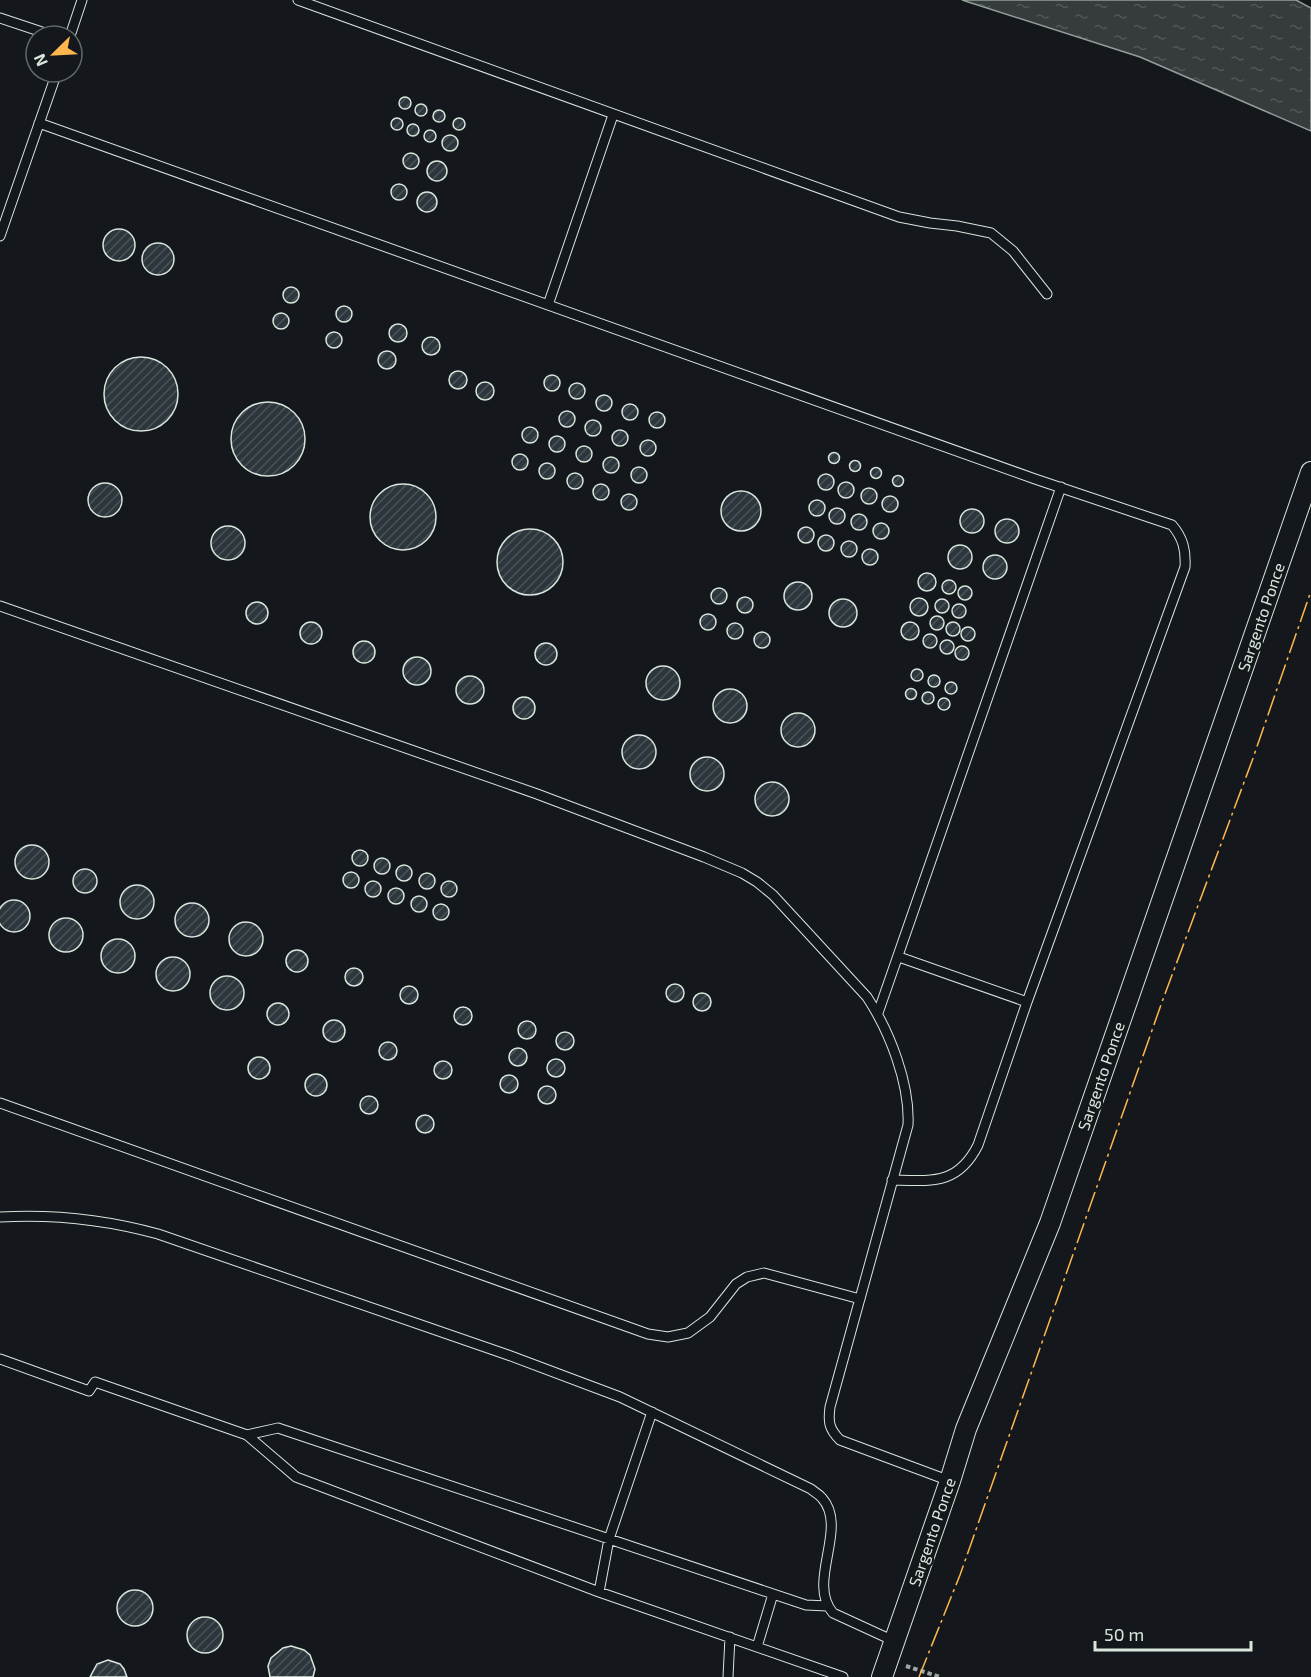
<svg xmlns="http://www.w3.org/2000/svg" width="1311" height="1677" viewBox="0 0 1311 1677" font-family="'Exo 2',sans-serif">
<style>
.water{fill:url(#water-ripples);stroke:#939e99;stroke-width:1.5}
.building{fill:url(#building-hatch);stroke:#d8e6dc;stroke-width:1.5}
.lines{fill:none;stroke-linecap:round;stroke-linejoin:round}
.lane-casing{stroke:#d8e6dc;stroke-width:11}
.street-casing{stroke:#d8e6dc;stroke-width:22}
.path{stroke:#9da8a2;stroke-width:4;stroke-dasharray:4.5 3;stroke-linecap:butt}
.lane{stroke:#14181c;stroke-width:9}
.street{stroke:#14181c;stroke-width:20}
.power{stroke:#ffb74d;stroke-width:1.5;stroke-dasharray:21 4.5 3 4.5;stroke-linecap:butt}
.labels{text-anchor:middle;stroke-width:4.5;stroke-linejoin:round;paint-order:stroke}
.street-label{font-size:16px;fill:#d8e6dc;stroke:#14181c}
</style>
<defs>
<pattern id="water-ripples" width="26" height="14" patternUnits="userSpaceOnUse" patternTransform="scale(1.5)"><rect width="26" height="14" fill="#363b3e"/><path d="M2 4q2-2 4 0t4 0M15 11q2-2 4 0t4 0" fill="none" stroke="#525759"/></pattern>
<pattern id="building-hatch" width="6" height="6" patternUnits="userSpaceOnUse" patternTransform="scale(1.5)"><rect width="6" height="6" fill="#2c363c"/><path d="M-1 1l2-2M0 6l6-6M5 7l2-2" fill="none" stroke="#4a5358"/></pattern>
</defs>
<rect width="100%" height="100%" fill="#14181c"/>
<!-- water -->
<path class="water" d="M962,0H1296L1311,8V131L1140,57Z"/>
<!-- building -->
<path class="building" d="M399 103a6 6 0 1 1 12 0a6 6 0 1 1-12 0Z
M415 110a6 6 0 1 1 12 0a6 6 0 1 1-12 0Z
M433 116a6 6 0 1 1 12 0a6 6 0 1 1-12 0Z
M453 124a6 6 0 1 1 12 0a6 6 0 1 1-12 0Z
M391 124a6 6 0 1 1 12 0a6 6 0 1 1-12 0Z
M407 130a6 6 0 1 1 12 0a6 6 0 1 1-12 0Z
M424 136a6 6 0 1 1 12 0a6 6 0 1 1-12 0Z
M442 143a8 8 0 1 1 16 0a8 8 0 1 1-16 0Z
M403 161a8 8 0 1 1 16 0a8 8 0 1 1-16 0Z
M427 171a10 10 0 1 1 20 0a10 10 0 1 1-20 0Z
M391 192a8 8 0 1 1 16 0a8 8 0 1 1-16 0Z
M417 202a10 10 0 1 1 20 0a10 10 0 1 1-20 0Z
M103 245a16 16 0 1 1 32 0a16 16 0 1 1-32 0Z
M142 259a16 16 0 1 1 32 0a16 16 0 1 1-32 0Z
M283 295a8 8 0 1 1 16 0a8 8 0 1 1-16 0Z
M336 314a8 8 0 1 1 16 0a8 8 0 1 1-16 0Z
M273 321a8 8 0 1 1 16 0a8 8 0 1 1-16 0Z
M389 333a9 9 0 1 1 18 0a9 9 0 1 1-18 0Z
M326 340a8 8 0 1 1 16 0a8 8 0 1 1-16 0Z
M422 346a9 9 0 1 1 18 0a9 9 0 1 1-18 0Z
M378 360a9 9 0 1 1 18 0a9 9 0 1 1-18 0Z
M104 394a37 37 0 1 1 74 0a37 37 0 1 1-74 0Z
M449 380a9 9 0 1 1 18 0a9 9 0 1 1-18 0Z
M544 383a8 8 0 1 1 16 0a8 8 0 1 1-16 0Z
M476 391a9 9 0 1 1 18 0a9 9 0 1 1-18 0Z
M569 391a8 8 0 1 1 16 0a8 8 0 1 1-16 0Z
M596 403a8 8 0 1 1 16 0a8 8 0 1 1-16 0Z
M231 439a37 37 0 1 1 74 0a37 37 0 1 1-74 0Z
M622 412a8 8 0 1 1 16 0a8 8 0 1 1-16 0Z
M559 419a8 8 0 1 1 16 0a8 8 0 1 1-16 0Z
M649 420a8 8 0 1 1 16 0a8 8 0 1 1-16 0Z
M585 428a8 8 0 1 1 16 0a8 8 0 1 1-16 0Z
M522 435a8 8 0 1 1 16 0a8 8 0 1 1-16 0Z
M612 438a8 8 0 1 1 16 0a8 8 0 1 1-16 0Z
M549 444a8 8 0 1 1 16 0a8 8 0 1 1-16 0Z
M640 448a8 8 0 1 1 16 0a8 8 0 1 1-16 0Z
M576 454a8 8 0 1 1 16 0a8 8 0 1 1-16 0Z
M828.5 458a5.5 5.5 0 1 1 11 0a5.5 5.5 0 1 1-11 0Z
M512 462a8 8 0 1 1 16 0a8 8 0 1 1-16 0Z
M603 465a8 8 0 1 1 16 0a8 8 0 1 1-16 0Z
M849.5 466a5.5 5.5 0 1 1 11 0a5.5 5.5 0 1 1-11 0Z
M539 471a8 8 0 1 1 16 0a8 8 0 1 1-16 0Z
M631 475a8 8 0 1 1 16 0a8 8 0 1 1-16 0Z
M870.5 473a5.5 5.5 0 1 1 11 0a5.5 5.5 0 1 1-11 0Z
M567 481a8 8 0 1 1 16 0a8 8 0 1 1-16 0Z
M818 482a8 8 0 1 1 16 0a8 8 0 1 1-16 0Z
M892.5 481a5.5 5.5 0 1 1 11 0a5.5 5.5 0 1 1-11 0Z
M838 490a8 8 0 1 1 16 0a8 8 0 1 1-16 0Z
M88 500a17 17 0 1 1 34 0a17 17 0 1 1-34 0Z
M593 492a8 8 0 1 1 16 0a8 8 0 1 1-16 0Z
M370 517a33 33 0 1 1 66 0a33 33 0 1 1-66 0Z
M861 496a8 8 0 1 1 16 0a8 8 0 1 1-16 0Z
M721 511a20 20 0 1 1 40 0a20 20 0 1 1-40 0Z
M621 502a8 8 0 1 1 16 0a8 8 0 1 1-16 0Z
M882 504a8 8 0 1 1 16 0a8 8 0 1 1-16 0Z
M809 508a8 8 0 1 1 16 0a8 8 0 1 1-16 0Z
M829 516a8 8 0 1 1 16 0a8 8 0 1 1-16 0Z
M960 521a12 12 0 1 1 24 0a12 12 0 1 1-24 0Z
M851 522a8 8 0 1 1 16 0a8 8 0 1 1-16 0Z
M995 531a12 12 0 1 1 24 0a12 12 0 1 1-24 0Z
M873 531a8 8 0 1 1 16 0a8 8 0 1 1-16 0Z
M211 543a17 17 0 1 1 34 0a17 17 0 1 1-34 0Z
M798 535a8 8 0 1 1 16 0a8 8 0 1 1-16 0Z
M497 562a33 33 0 1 1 66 0a33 33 0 1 1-66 0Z
M818 543a8 8 0 1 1 16 0a8 8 0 1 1-16 0Z
M841 549a8 8 0 1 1 16 0a8 8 0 1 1-16 0Z
M948 557a12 12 0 1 1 24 0a12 12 0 1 1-24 0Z
M862 557a8 8 0 1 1 16 0a8 8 0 1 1-16 0Z
M983 567a12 12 0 1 1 24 0a12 12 0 1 1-24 0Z
M918 582a9 9 0 1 1 18 0a9 9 0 1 1-18 0Z
M942 587a7 7 0 1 1 14 0a7 7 0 1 1-14 0Z
M784 596a14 14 0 1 1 28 0a14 14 0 1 1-28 0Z
M958 593a7 7 0 1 1 14 0a7 7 0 1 1-14 0Z
M711 596a8 8 0 1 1 16 0a8 8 0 1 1-16 0Z
M737 605a8 8 0 1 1 16 0a8 8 0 1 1-16 0Z
M910 607a9 9 0 1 1 18 0a9 9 0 1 1-18 0Z
M829 613a14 14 0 1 1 28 0a14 14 0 1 1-28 0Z
M935 606a7 7 0 1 1 14 0a7 7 0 1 1-14 0Z
M246 613a11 11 0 1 1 22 0a11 11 0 1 1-22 0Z
M952 611a7 7 0 1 1 14 0a7 7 0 1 1-14 0Z
M700 622a8 8 0 1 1 16 0a8 8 0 1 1-16 0Z
M930 623a7 7 0 1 1 14 0a7 7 0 1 1-14 0Z
M300 633a11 11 0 1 1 22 0a11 11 0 1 1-22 0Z
M901 631a9 9 0 1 1 18 0a9 9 0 1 1-18 0Z
M946 629a7 7 0 1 1 14 0a7 7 0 1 1-14 0Z
M727 631a8 8 0 1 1 16 0a8 8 0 1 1-16 0Z
M961 634a7 7 0 1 1 14 0a7 7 0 1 1-14 0Z
M754 640a8 8 0 1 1 16 0a8 8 0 1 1-16 0Z
M923 641a7 7 0 1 1 14 0a7 7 0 1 1-14 0Z
M940 647a7 7 0 1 1 14 0a7 7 0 1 1-14 0Z
M353 652a11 11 0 1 1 22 0a11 11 0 1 1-22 0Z
M535 654a11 11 0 1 1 22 0a11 11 0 1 1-22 0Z
M955 653a7 7 0 1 1 14 0a7 7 0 1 1-14 0Z
M403 671a14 14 0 1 1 28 0a14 14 0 1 1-28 0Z
M646 683a17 17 0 1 1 34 0a17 17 0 1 1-34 0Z
M911 675a6 6 0 1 1 12 0a6 6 0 1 1-12 0Z
M928 681a6 6 0 1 1 12 0a6 6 0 1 1-12 0Z
M456 690a14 14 0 1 1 28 0a14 14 0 1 1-28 0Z
M945 688a6 6 0 1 1 12 0a6 6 0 1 1-12 0Z
M905.5 694a5.5 5.5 0 1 1 11 0a5.5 5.5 0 1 1-11 0Z
M713 706a17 17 0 1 1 34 0a17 17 0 1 1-34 0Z
M922 698a6 6 0 1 1 12 0a6 6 0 1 1-12 0Z
M513 708a11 11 0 1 1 22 0a11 11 0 1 1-22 0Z
M938 704a6 6 0 1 1 12 0a6 6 0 1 1-12 0Z
M781 730a17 17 0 1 1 34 0a17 17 0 1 1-34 0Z
M622 752a17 17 0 1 1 34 0a17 17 0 1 1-34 0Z
M690 774a17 17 0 1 1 34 0a17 17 0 1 1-34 0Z
M755 799a17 17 0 1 1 34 0a17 17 0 1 1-34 0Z
M15 862a17 17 0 1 1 34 0a17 17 0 1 1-34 0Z
M352 858a8 8 0 1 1 16 0a8 8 0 1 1-16 0Z
M374 866a8 8 0 1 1 16 0a8 8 0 1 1-16 0Z
M396 873a8 8 0 1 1 16 0a8 8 0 1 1-16 0Z
M73 881a12 12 0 1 1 24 0a12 12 0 1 1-24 0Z
M343 880a8 8 0 1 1 16 0a8 8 0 1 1-16 0Z
M419 881a8 8 0 1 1 16 0a8 8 0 1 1-16 0Z
M441 889a8 8 0 1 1 16 0a8 8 0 1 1-16 0Z
M365 889a8 8 0 1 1 16 0a8 8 0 1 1-16 0Z
M120 902a17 17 0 1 1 34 0a17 17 0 1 1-34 0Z
M388 896a8 8 0 1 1 16 0a8 8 0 1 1-16 0Z
M411 904a8 8 0 1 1 16 0a8 8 0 1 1-16 0Z
M-2 916a16 16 0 1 1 32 0a16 16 0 1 1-32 0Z
M175 920a17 17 0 1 1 34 0a17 17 0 1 1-34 0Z
M433 912a8 8 0 1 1 16 0a8 8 0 1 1-16 0Z
M49 935a17 17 0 1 1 34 0a17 17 0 1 1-34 0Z
M229 939a17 17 0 1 1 34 0a17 17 0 1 1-34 0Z
M101 956a17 17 0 1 1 34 0a17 17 0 1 1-34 0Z
M286 961a11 11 0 1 1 22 0a11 11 0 1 1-22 0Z
M156 974a17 17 0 1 1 34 0a17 17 0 1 1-34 0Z
M345 977a9 9 0 1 1 18 0a9 9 0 1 1-18 0Z
M210 993a17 17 0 1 1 34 0a17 17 0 1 1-34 0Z
M666 993a9 9 0 1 1 18 0a9 9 0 1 1-18 0Z
M400 995a9 9 0 1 1 18 0a9 9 0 1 1-18 0Z
M693 1002a9 9 0 1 1 18 0a9 9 0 1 1-18 0Z
M267 1014a11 11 0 1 1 22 0a11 11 0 1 1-22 0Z
M454 1016a9 9 0 1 1 18 0a9 9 0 1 1-18 0Z
M323 1031a11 11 0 1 1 22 0a11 11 0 1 1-22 0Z
M518 1030a9 9 0 1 1 18 0a9 9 0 1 1-18 0Z
M556 1041a9 9 0 1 1 18 0a9 9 0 1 1-18 0Z
M379 1051a9 9 0 1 1 18 0a9 9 0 1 1-18 0Z
M509 1057a9 9 0 1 1 18 0a9 9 0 1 1-18 0Z
M248 1068a11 11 0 1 1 22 0a11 11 0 1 1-22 0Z
M547 1068a9 9 0 1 1 18 0a9 9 0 1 1-18 0Z
M434 1070a9 9 0 1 1 18 0a9 9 0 1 1-18 0Z
M305 1085a11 11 0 1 1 22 0a11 11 0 1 1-22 0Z
M500 1084a9 9 0 1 1 18 0a9 9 0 1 1-18 0Z
M538 1095a9 9 0 1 1 18 0a9 9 0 1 1-18 0Z
M360 1105a9 9 0 1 1 18 0a9 9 0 1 1-18 0Z
M416 1124a9 9 0 1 1 18 0a9 9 0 1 1-18 0Z
M117 1608a18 18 0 1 1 36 0a18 18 0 1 1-36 0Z
M187 1635a18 18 0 1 1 36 0a18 18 0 1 1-36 0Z
M291,1646L304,1650L310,1655L315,1669L313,1677H270L268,1666L271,1658L283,1648Z
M108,1660L120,1664L124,1669L127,1677H90L97,1664Z"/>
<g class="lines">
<defs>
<path id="lane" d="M298,0L899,217L930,223L957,226L991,233L1013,251L1047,294
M0,18L54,36
M70,36L82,0
M39,123L1035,479L1172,525C1183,538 1186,550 1185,567L1027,1002L978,1145C958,1185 932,1181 892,1180
M0,236L57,72
M548,305L613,115
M0,606L537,794L704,857L742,873L757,882L773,895L867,997C890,1032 910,1084 908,1125L830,1407C828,1422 829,1429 840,1440L950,1481
M899,957L1027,1002
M878,1013L1061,487
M0,1103L648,1334L668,1337L688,1333L710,1317L736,1284L747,1277L764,1273L860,1299
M0,1217C53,1214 107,1220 158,1234L508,1355L620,1397L811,1489C814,1492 819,1494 822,1498C849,1528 806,1582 833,1613L894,1641
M0,1359L89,1391L95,1382L247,1435L278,1428L806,1605L827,1606
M247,1435L296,1477L599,1592L843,1677
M599,1592L609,1539L652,1412
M757,1647L773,1594
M728,1677L730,1637"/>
<path id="street" d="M882,1677L950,1481L966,1429L1050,1223L1311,472"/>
</defs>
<!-- lane casing -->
<use href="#lane" class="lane-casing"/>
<!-- street casing -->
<use href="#street" class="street-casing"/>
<!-- path -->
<path class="path" d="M906,1666L940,1677"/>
<!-- lane -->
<use href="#lane" class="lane"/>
<!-- street -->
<use href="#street" class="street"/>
<!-- power -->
<path class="power" d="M919,1677L960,1575L1162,1002L1252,761L1311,591"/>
</g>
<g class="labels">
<!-- street labels -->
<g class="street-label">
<text transform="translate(1261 617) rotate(-71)" y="6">Sargento Ponce</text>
<text transform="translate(1101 1076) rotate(-71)" y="6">Sargento Ponce</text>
<text transform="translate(932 1532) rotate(-71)" y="6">Sargento Ponce</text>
</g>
</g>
<!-- north arrow -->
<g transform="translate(54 54) rotate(246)"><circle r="28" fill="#14181c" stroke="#626a69" stroke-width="1.5"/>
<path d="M0-4.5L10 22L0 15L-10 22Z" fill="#ffb74d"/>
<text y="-9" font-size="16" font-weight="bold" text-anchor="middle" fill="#d8e6dc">N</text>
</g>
<!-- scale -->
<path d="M1095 1641v9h156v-9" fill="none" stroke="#d8e6dc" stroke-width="3"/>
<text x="1104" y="1641" font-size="18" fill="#d8e6dc" stroke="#14181c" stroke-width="4.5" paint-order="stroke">50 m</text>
</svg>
